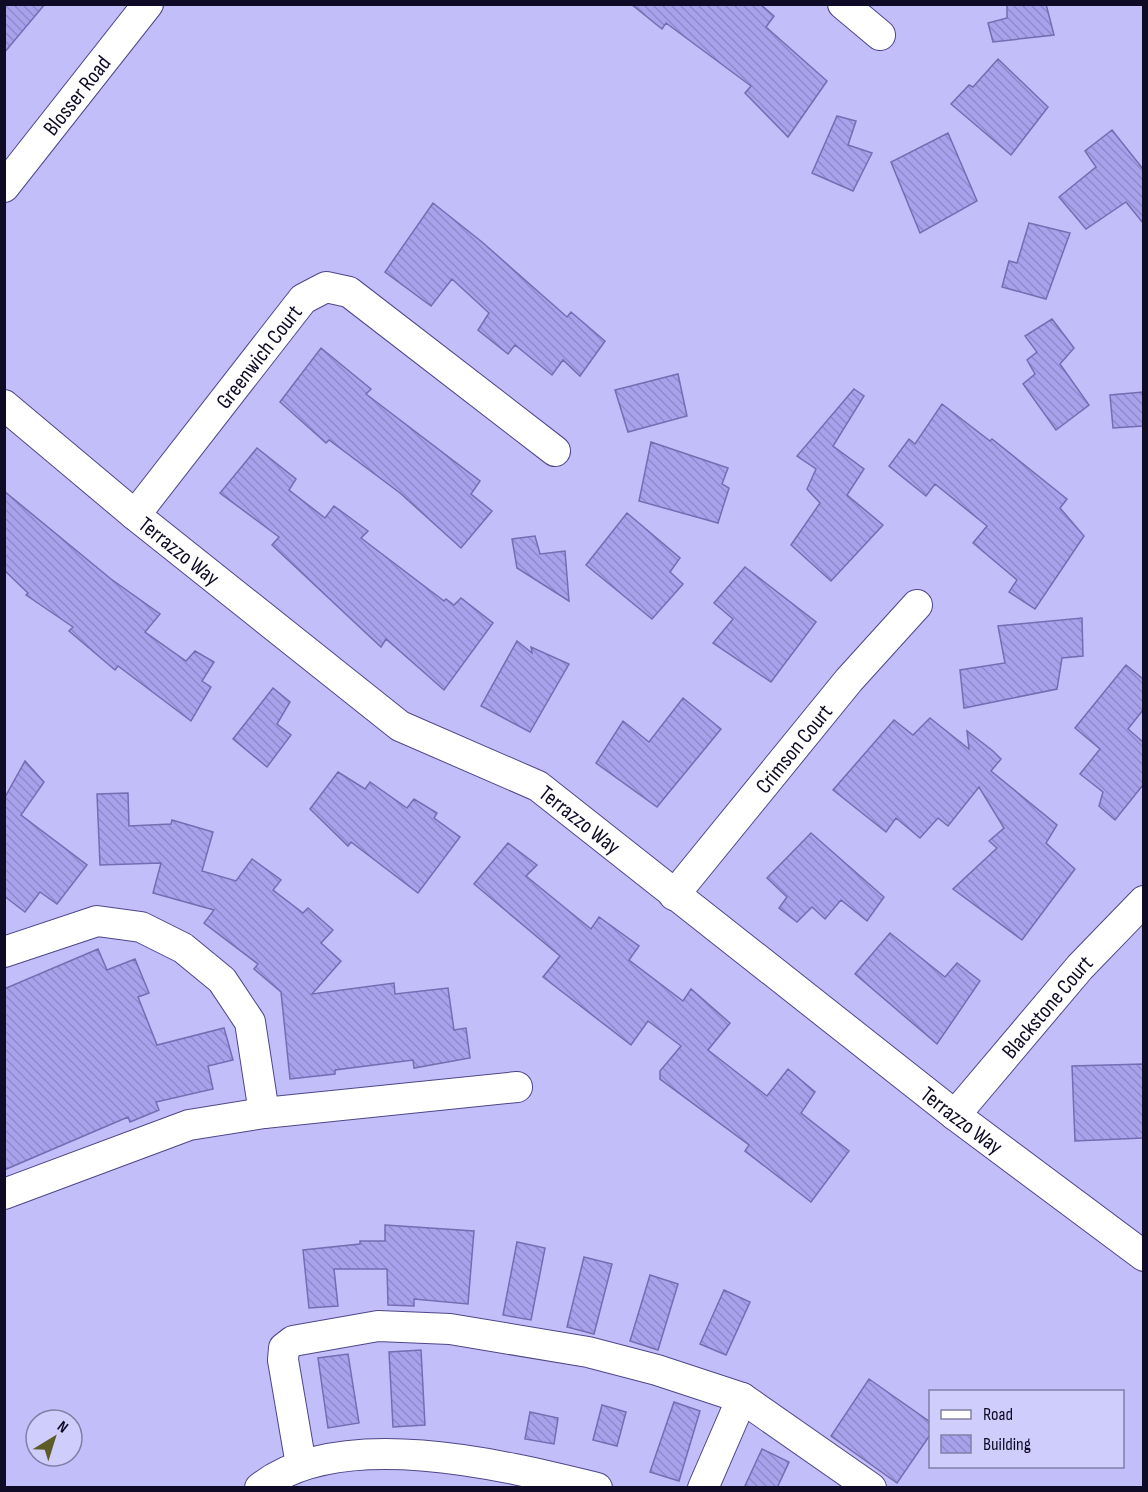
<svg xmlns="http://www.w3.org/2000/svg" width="1148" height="1492" viewBox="0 0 1148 1492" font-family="'Sofia Sans Condensed',sans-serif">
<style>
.building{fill:url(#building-back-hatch);stroke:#746db2;stroke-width:1.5}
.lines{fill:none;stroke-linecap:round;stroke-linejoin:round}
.minor-casing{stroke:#4f4688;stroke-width:32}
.minor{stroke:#fff;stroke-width:30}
.labels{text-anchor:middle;stroke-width:4.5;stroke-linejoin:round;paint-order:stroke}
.street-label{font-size:22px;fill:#0f0b26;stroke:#cfcdfb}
</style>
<defs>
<pattern id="building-back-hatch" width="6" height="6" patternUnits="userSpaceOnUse" patternTransform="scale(1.5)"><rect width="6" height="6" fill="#a8a2ec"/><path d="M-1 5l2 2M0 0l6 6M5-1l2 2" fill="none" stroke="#8f8aca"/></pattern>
</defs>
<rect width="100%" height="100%" fill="#c2befa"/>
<!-- building -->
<path class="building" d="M4,4H45L4,53Z
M631,4H760L774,16L766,27L827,81L788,137L745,93L751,86L666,23L662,29Z
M1007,4H1046L1054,35L993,42L988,23L1007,18Z
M998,59L1048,107L1011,155L951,104L969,85L973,87Z
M837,116L856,121L848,145L872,153L853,191L812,173Z
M1112,130L1143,169V223L1126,202L1086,229L1059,197L1096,167L1085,151Z
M948,133L977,201L920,233L891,162Z
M433,203L482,242L567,317L571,312L605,341L580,376L563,360L552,375L515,345L508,354L478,330L489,313L452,279L431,306L385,272Z
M1029,223L1070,233L1046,299L1002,287L1009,261L1017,263Z
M1052,319L1074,348L1060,364L1089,405L1056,430L1023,384L1035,374L1027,360L1037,352L1025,336Z
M321,348L371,389L366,394L480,481L471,494L492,511L461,548L400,493L329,440L326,443L280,402Z
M678,374L687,416L628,432L615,390Z
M854,389L864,396L833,446L864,469L847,495L883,525L831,581L791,545L820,503L807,489L816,469L797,456Z
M1143,392V426L1113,428L1110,395Z
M942,404L990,441L992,439L1067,499L1060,508L1084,536L1035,609L1009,592L1017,580L973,543L987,526L935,484L926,496L889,466L909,439L915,444Z
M651,442L728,468L722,484L729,488L718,523L639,501Z
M257,448L296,479L289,490L325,518L334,506L368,531L361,538L444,601L446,599L454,605L461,598L493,623L444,690L386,639L381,647L272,545L279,537L220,493Z
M4,491L111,579L160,614L145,632L186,661L195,651L214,662L202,681L211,687L191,721L118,666L115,670L69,631L73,627L26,595L28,593L4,570Z
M627,513L680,558L670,572L683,584L652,619L586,565Z
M535,536L540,554L565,551L569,601L517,568L512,539Z
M745,567L816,622L771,682L713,643L733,619L714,603Z
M1082,618L1083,656L1062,658L1057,689L964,708L960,670L1005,663L998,626Z
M517,641L532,653L531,647L569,664L530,732L481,706Z
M1126,665L1143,679V710L1128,729L1143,742V785L1115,820L1099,806L1103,792L1080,774L1100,749L1075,728Z
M273,688L290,702L277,724L291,735L267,767L233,739Z
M683,698L721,729L657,807L596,763L623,721L649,742Z
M930,718L969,749L967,731L993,751L1001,759L991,771L1057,825L1046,843L1075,869L1022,940L953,889L997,848L989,841L1004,828L979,787L948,826L938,818L920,838L896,818L886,832L833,790L894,720L913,735Z
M25,761L44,782L21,815L87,865L57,904L40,892L25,912L4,896V799Z
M338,772L365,789L370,782L407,808L414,799L437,813L434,818L460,837L418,893L351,842L348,846L310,809Z
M128,793L129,826L171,824L172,820L213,832L202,871L236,881L252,859L281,880L273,890L303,913L308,908L333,930L321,943L341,961L312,994L394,983L395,994L448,988L454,1030L466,1028L470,1058L414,1068L413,1060L335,1070V1074L290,1079L281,992L254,969L258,964L204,923L214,910L153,893L161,863L100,865L97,794Z
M811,833L884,897L867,921L841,900L825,919L812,907L797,922L779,908L787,897L767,878Z
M508,843L537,865L526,876L591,929L599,917L639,946L629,960L683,1001L691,989L730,1023L708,1050L767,1096L788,1069L815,1092L801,1113L849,1151L811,1202L745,1151L749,1145L660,1079V1071L681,1046L648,1021L631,1045L543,977L560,956L474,884Z
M890,933L945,977L957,963L980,981L937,1044L855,974Z
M98,949L107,970L135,959L149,993L138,997L157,1045L224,1028L233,1060L208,1066L213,1089L156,1102L159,1110L130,1122L128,1117L4,1170V989Z
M1143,1064V1138L1075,1141L1072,1066Z
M385,1225L474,1231L468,1304L414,1299V1306L388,1305L387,1269H334L338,1306L309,1308L303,1250L360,1244V1241H385Z
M517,1242L545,1248L531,1320L503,1315Z
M584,1257L612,1264L594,1334L567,1327Z
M650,1275L678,1284L658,1350L630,1341Z
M724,1290L750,1302L726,1355L700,1344Z
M421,1350L425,1425L393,1427L389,1352Z
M348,1354L359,1423L328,1428L318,1358Z
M869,1379L930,1422V1435L897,1483L831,1436Z
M674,1402L700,1411L679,1481L650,1472Z
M602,1405L626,1412L617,1446L593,1440Z
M530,1412L558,1418L554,1444L525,1439Z
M762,1449L789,1462L777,1488H744Z"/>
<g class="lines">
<defs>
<g id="minor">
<path d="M843,4L880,35"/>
<path id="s1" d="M4,187L148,4"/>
<path id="s2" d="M4,405L135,515L400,726L538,786L955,1115L1144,1256"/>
<path id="s3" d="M135,515L303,299L326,287L349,292L555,451"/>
<path id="s4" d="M674,895L849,680L917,605"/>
<path d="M4,952L97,921L141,927L183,948L222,980L250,1022L264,1113"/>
<path id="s5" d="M955,1115L1080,967L1144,901"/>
<path d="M4,1194L189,1125L264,1113L517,1087"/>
<path d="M301,1465L283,1360L284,1348L293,1341L378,1326L450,1329L588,1352L657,1370L742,1398L871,1488"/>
<path d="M260,1488C340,1424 507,1466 597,1488"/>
<path d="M703,1488L742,1398"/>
</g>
</defs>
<!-- minor casing -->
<use href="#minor" class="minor-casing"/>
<!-- minor -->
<use href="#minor" class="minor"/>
</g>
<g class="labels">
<!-- street labels -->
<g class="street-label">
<text dy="8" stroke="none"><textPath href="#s1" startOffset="117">Blosser Road</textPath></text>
<text dy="8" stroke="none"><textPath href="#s3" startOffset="201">Greenwich Court</textPath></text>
<text dy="8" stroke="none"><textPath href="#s2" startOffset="228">Terrazzo Way</textPath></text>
<text dy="8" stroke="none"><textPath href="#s4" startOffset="189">Crimson Court</textPath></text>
<text dy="8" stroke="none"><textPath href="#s2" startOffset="714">Terrazzo Way</textPath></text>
<text dy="8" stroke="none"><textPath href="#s5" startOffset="142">Blackstone Court</textPath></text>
<text dy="8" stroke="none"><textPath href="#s2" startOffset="1200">Terrazzo Way</textPath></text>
</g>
</g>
<!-- border -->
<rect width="1148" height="1492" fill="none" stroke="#0f0b26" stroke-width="12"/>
<!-- legend -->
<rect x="929" y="1390" width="195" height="78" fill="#cfcdfb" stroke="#827fa6" stroke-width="1.5"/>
<rect x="941" y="1410" width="30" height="9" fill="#ffffff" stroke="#827fa6" stroke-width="1.5"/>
<text x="983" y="1420" font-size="18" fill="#0f0b26">Road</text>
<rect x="941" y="1435" width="30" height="18" fill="url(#building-back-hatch)" stroke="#827fa6" stroke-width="1.5"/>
<text x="983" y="1450" font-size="18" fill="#0f0b26">Building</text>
<!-- north arrow -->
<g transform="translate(54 1438) rotate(38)"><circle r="28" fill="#cfcdfb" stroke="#827fa6" stroke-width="1.5"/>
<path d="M0-4.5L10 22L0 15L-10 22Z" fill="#5d5c29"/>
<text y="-9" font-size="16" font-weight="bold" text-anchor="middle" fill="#0f0b26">N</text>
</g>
</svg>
